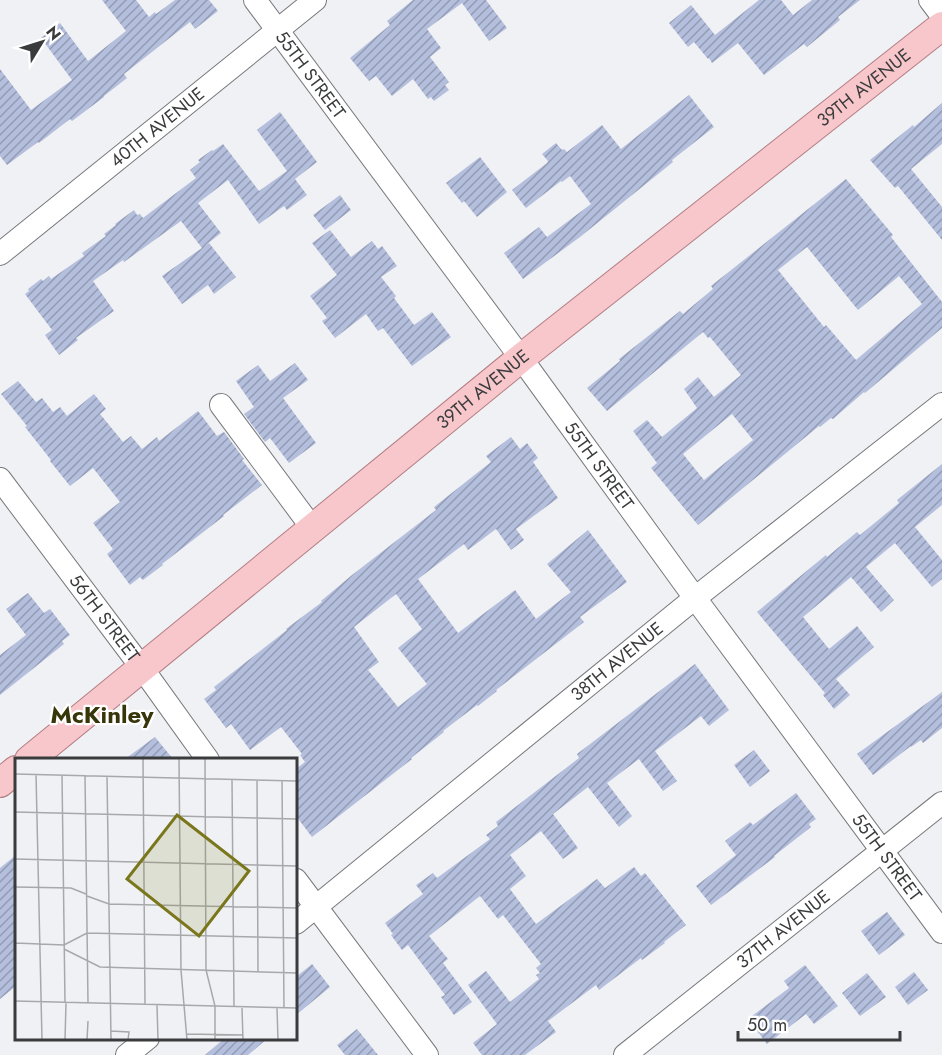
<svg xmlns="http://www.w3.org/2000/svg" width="942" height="1055" viewBox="0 0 942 1055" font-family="Jost,sans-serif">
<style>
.building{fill:url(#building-hatch);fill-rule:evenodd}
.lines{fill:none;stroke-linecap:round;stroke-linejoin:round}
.minor-casing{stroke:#78797c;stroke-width:24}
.major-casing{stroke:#b37e83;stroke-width:30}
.minor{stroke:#fff;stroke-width:22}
.major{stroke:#f8c7cb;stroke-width:28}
.labels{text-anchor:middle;stroke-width:4.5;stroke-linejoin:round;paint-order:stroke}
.street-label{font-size:18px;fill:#3a3b3c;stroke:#fff}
.district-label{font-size:24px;font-weight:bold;fill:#37350a;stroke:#fff}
.inset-road{fill:none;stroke:#a7a8aa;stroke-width:1.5}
.view{fill:#7a761b;fill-opacity:0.15;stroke:#7a761b;stroke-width:3}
.inset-edge{fill:none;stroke:#3a3b3c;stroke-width:3}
</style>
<defs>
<pattern id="building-hatch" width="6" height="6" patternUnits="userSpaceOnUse" patternTransform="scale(1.5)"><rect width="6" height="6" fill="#b4bedd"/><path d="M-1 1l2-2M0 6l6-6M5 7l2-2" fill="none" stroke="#939cb4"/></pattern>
</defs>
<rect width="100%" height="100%" fill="#f0f1f4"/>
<!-- building -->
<path class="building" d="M102,0H136L149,17L155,12L156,14L175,0H209L218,11L195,29L190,22L124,74L127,78L104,96V97L72,121L70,119L39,143L38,142L7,165L0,156V69L31,110L72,80L41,38L60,23L88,61L126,31Z
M413,0H486L507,28L489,41L462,3L427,29L441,48L430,57L449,82L445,85L449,90L434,101L431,97L428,99L413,79L392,96L376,76L369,81L350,58L390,25L387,21Z
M759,0H781L793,15L812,0H860L838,17L840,20L807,47L804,44L764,75L738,43L712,63L709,58L708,59L694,42L688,47L669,23L691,5L715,35Z
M689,95L714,127L672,160L673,162L580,237L523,279L504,253L539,227L547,237L591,204L570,176L562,182L561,181L526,208L512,190L547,163L548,161L542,154L556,143L562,150L564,149L567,152L602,125L621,149Z
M942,103V144L911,169L942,207V240L898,186L895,188L870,160L913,125L914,127Z
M280,112L317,162L295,179L307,195L287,210L284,206L259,224L228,180L198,203L221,233L202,248L181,221L124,262L123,260L93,281L114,311L76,338L78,340L59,355L45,335L52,330L25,294L29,291L28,289L41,279L43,281L49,276L51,279L84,256L82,253L106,236L104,234L116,225L115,224L134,210L137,215L140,214L143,218L196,178L190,170L200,162L198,160L212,150L213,151L223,144L259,191L287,171L257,130Z
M480,157L507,192L477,217L464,201L462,203L446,183Z
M846,179L893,235L891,237L942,302V328L865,393L864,392L833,419L831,418L820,427L819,426L698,525L651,468L657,463L633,431L647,420L662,437L697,408L684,389L698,377L714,397L741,375L710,337L708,338L703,332L607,411L587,388L620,361L619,359L680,311L683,314L713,289L711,286ZM807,247L858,310L899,276L922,304L856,360L826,325L824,327L778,270ZM732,414L753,440L704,480L683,454Z
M340,195L351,210L325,230L313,215Z
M330,230L351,257L372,241L378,249L382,246L397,266L381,277L396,296L394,298L414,325L432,312L451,337L412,366L383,328L378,331L366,314L335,338L322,321L327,318L310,296L337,275L312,243Z
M209,243L236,277L214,294L208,285L182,304L162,276Z
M295,363L308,380L283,398L316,443L289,463L270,438L265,442L244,414L254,407L236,381L258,365L270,381Z
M18,381L36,402L42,398L53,412L60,407L67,416L94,394L106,409L100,414L123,442L131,436L142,449L157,437L159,441L198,411L217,436L224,432L244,459L242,460L262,485L223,515L224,516L162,564L163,565L143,580L140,577L130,585L107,554L113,549L93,523L120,502L93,468L70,486L50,461L51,460L25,427L27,426L1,394Z
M511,437L520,449L527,443L538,458L533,462L558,498L516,529L524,540L511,550L496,529L468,550L464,544L418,579L458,633L515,590L536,619L571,592L547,564L588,530L627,582L580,617L584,622L496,690L497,691L478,706L477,705L443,731L444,732L411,758L412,759L312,837L296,816V769L305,762L300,755L302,754L281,727L250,750L231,724L226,728L204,699L216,690L214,687L287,630L286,629L322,602L321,601L352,575L436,510L434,507L491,462L486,456ZM396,594L422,629L398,648L427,684L398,707L368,670L379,662L354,627Z
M942,464V505L915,527L942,560V579L932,587L895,543L866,567L894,600L881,612L851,577L803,617L829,649L857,626L874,647L836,679L850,695L834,709L823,695L825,693L757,612L826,555L827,557L857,532L860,535L899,503L897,500Z
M28,593L44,613L50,609L70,635L62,641L64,644L0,695V655L26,635L6,609Z
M695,664L729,710L709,726L701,716L655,751L677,781L663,791L639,759L607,783L632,816L619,827L588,787L553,814L578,848L563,859L541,831L510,855L526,876L510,889L536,924L597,879L605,888L634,867L641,876L645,873L686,925L664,942L665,943L642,960L641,958L599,990L596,985L548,1021L556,1032L525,1055H482L473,1043L497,1024L468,985L486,971L510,1002L539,979L536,975L540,973L536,968L541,964L503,915L498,919L480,896L429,936L448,959L443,963L472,1002L454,1015L441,997L445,995L408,945L402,950L391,935L393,934L385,923L423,894L416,885L433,873L437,878L490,839L486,835L498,826L496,822L579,758L577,754Z
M942,692V728L923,743L921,740L911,747V746L873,775L857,754Z
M155,737L173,759H125Z
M754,750L770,771L750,787L734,765Z
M796,793L816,819L809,824L811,827L774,856L775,857L711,905L696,886L736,855L725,841L750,822L753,825Z
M16,855V986L0,999V868Z
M887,912L905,935L879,955L861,931Z
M312,964L330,987L296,1015V977Z
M805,965L838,1006L814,1024L806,1014L767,1044L748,1019L789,988L784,981Z
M914,972L928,990L908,1005L895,987Z
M867,973L886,997L860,1016L842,993Z
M357,1029L378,1055H345L337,1045Z
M225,1038H268L248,1055H205Z"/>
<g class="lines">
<defs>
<g id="minor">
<path id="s1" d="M255,0L521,358L695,598L942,932"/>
<path d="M930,0L942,16"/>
<path id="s2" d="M0,254L315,0"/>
<path d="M221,405L313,529"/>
<path id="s3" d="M0,479L142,668L208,760"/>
<path d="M296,880L427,1055"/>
<path id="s4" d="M296,923L695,598L942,404"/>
<path d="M127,1055L148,1038"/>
<path id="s5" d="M625,1055L942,803"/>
</g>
<g id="major">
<path id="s6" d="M29,760L521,358L942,26"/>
<path d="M0,783L16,770"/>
</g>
</defs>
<!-- minor casing -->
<use href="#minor" class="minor-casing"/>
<!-- major casing -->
<use href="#major" class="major-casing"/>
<!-- minor -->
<use href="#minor" class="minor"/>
<!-- major -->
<use href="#major" class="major"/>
</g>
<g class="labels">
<!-- street labels -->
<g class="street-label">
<text dy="6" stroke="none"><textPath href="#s1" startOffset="93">55TH STREET</textPath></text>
<text dy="6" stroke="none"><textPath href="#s6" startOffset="1072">39TH AVENUE</textPath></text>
<text dy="6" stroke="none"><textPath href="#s2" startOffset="202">40TH AVENUE</textPath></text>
<text dy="6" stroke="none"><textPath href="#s6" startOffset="586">39TH AVENUE</textPath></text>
<text dy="6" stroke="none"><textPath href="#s1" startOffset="579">55TH STREET</textPath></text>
<text dy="6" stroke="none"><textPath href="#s3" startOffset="174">56TH STREET</textPath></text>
<text dy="6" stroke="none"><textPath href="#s4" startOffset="414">38TH AVENUE</textPath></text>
<text dy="6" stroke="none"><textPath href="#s1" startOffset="1065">55TH STREET</textPath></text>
<text dy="6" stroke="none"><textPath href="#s5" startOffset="202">37TH AVENUE</textPath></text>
</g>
<!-- district labels -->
<g class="district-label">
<text x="102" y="723">McKinley</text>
</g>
</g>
<!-- overview -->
<g transform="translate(15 758)">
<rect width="282" height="282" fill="#f0f1f4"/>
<path class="inset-road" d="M128,0L130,246M164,0L166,212L172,282M190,0L191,212L200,248V282M0,16L282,23M21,16L27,282M47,17L50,245M70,17L73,245M92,18L96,282M217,21L219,249M242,22L243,214M267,22L269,250M0,54L282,61M0,101L282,108M0,129L56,130L71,136M72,138L94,146L282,150M0,182V226M0,185L49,187L72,175L282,180M49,191L85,209L282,215M0,243L282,250M142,247L143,282M227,250L228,282M262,250L263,282M96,273L114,274L113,282M172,276L228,277M50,282L51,245M72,282L73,263"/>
<path class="view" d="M162,57L234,113L184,178L112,121Z"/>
<rect width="282" height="282" class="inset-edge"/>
</g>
<!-- north arrow -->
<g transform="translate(42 42) rotate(52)" stroke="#ffffff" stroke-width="4.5" paint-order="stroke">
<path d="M0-4.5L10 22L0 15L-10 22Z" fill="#3a3b3c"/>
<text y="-9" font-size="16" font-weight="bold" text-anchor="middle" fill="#3a3b3c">N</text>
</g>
<!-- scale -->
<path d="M738 1031v9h162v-9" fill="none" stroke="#3a3b3c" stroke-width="3"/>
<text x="747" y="1031" font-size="18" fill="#3a3b3c" stroke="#ffffff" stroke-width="4.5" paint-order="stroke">50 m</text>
</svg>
